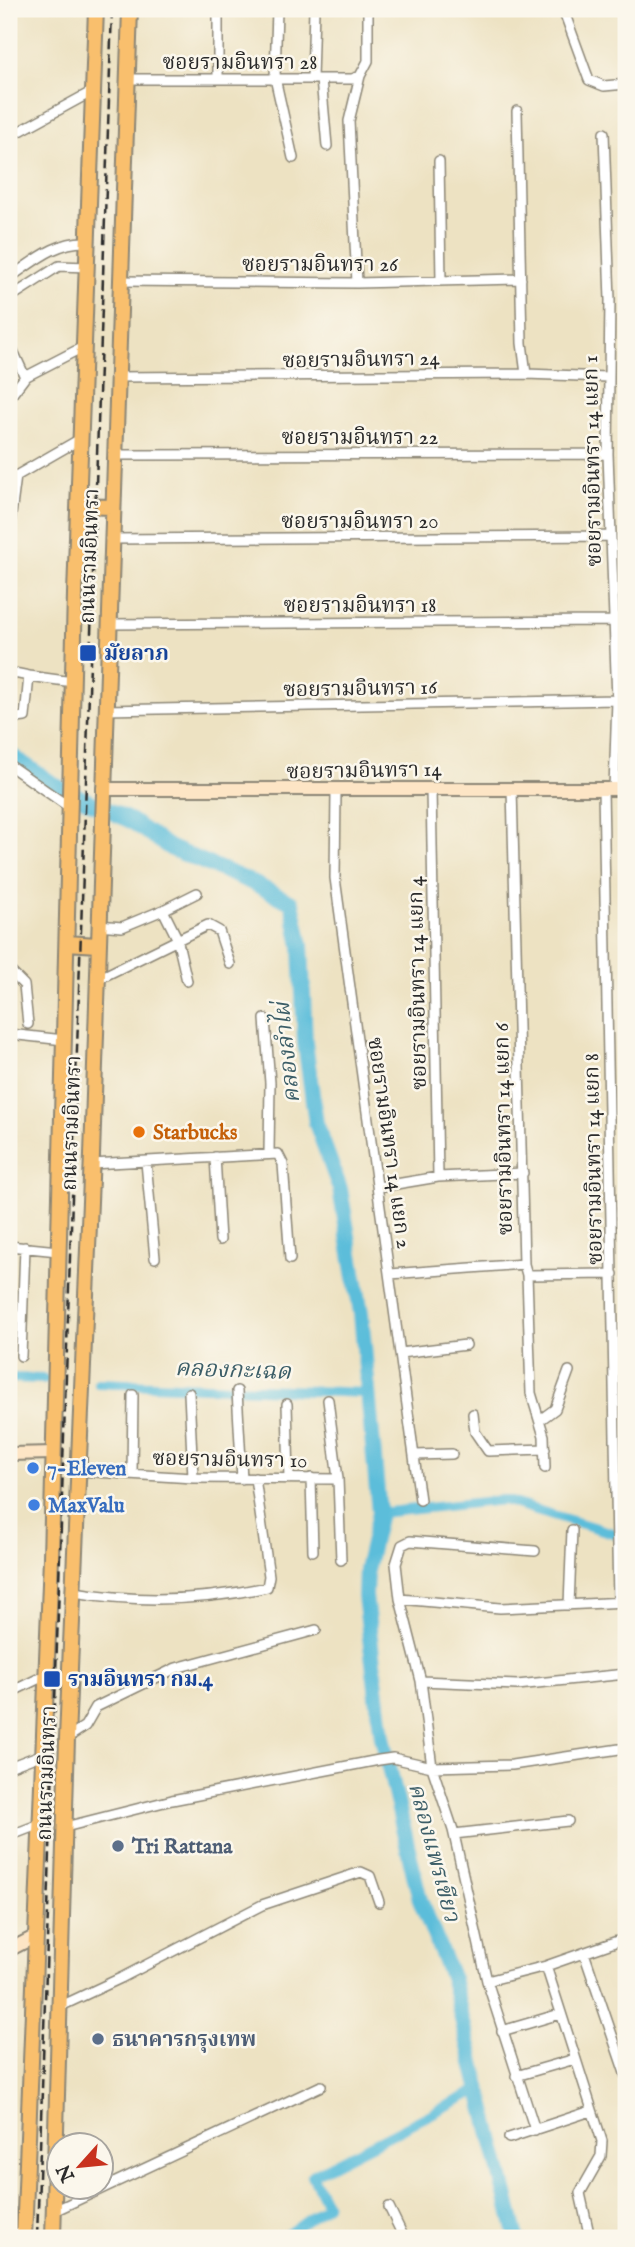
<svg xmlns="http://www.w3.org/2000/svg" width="635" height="2247" viewBox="0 0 635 2247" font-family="'IM FELL English','Noto Serif Thai',serif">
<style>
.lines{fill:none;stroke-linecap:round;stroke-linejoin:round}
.canal{stroke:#5cbdda;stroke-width:10}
.river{stroke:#5cbdda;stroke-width:16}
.street-casing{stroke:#8c8676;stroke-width:12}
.secondary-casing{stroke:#8c8676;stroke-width:16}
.primary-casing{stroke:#8c8676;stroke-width:18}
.street{stroke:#fff;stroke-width:9}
.secondary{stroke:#fde5c5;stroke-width:12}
.primary{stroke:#f9bf6d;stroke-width:14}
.rail{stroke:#2b2b2b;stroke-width:2.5;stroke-dasharray:10 5;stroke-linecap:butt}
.transit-dot{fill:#1a4fb4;stroke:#fbf7ec;stroke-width:2.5}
.food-dot{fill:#e8710a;stroke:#fbf7ec;stroke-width:2.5}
.shop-dot{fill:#3f7fe0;stroke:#fbf7ec;stroke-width:2.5}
.service-dot{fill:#5c6f8a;stroke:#fbf7ec;stroke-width:2.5}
.labels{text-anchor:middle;stroke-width:5;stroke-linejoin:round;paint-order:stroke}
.street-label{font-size:21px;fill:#2b2b2b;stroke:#fbf7ec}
.transit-label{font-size:21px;font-weight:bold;fill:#164399;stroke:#fbf7ec;text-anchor:start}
.food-label{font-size:21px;font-weight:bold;fill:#c56008;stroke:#fbf7ec;text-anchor:start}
.shop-label{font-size:21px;font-weight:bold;fill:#366cbe;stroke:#fbf7ec;text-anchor:start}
.service-label{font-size:21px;font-weight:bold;fill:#4e5e75;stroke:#fbf7ec;text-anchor:start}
.water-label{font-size:23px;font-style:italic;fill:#3c5e68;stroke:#fbf7ec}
</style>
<rect width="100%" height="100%" fill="#fbf7ec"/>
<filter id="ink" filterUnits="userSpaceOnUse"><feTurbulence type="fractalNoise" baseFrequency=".0143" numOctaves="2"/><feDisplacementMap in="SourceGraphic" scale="14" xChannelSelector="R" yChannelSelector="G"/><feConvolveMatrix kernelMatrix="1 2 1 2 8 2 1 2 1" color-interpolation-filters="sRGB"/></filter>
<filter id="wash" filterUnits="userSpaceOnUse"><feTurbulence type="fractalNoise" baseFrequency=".00686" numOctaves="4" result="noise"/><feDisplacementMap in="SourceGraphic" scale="28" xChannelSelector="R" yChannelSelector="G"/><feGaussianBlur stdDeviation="1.57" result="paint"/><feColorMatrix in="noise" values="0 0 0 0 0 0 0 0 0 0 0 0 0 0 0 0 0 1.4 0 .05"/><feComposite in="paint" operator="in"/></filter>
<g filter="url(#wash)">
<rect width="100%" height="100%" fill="#ede2c2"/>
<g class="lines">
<!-- canal -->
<path class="canal" d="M9,1378L44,1379
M98,1383L366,1393
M379,1513L503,1500L626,1537
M282,2238L327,2205L312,2175L482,2088"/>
<!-- river -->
<path class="river" d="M9,754L56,786L131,821L170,848L251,882L292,903L301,945L305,1043L316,1123L340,1189L361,1313L379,1513L366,1570L365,1596L382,1737L420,1900L452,1979L517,2238"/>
</g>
</g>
<g filter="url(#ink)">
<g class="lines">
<defs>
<path id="street" d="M277,9L275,78L293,158
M563,9L589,80L604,86L626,84
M218,78V9
M128,79H352L360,76
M312,79L314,9
M321,79L327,146
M517,111L522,343L526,374
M604,133L610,300L608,454L617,700L614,789
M9,137L93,91
M439,161L441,281
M9,278C33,262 57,240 88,242
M119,281L357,283L521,279
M357,283L349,121L360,76L368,61V9
M9,298L59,266L88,267
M9,342L25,377
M115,377L526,374L607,377
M9,398L25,377L85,346
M113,455L608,454
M9,480L82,438
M9,530L16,476
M110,539L610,536
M108,624L613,621
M9,672L29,676
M105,710L617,700
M9,713L17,718L25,717L29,676L73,682
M9,765L69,807
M512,788L524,1264L527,1275L531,1393L544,1436L545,1468
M431,789L438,1177
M603,789L618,1601
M336,791L335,878L420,1500
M98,925L122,927L163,910
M9,970L24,985L28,1024
M96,980L208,925L219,931L230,964
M187,981L177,938L163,910L197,893
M265,1019L270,1083L269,1152
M9,1034L64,1040
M215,1157L220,1240
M146,1162L155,1258
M91,1164L278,1154L283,1164L290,1259
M378,1187L438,1177L523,1173
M9,1246L58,1251
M390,1274L524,1264
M527,1275L613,1274
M400,1353L466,1345
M21,1356L25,1247
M237,1391L242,1479
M189,1393L193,1478
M328,1400L338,1479L341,1560
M287,1404L289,1479
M473,1414L475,1432L488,1451L545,1449
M540,1420L555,1409L569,1371
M415,1455L452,1454
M79,1471L193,1478L338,1479
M132,1474L133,1395
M311,1478L313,1551
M535,1551L410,1541L402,1545L396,1564L400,1599L421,1681L432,1767L453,1830L487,1981L535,2130
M74,1592C140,1603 202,1601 267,1587L269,1576L255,1478
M400,1599L500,1608L626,1602
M569,1605L572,1530
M421,1681L517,1685L626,1674
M9,1693L46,1675
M67,1738L85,1726L96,1707L176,1668L316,1630
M9,1767L43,1754
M65,1827L172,1800L379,1760L393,1758L432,1767L512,1765L626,1748
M454,1834L568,1821
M9,1836L40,1824
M584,1953L626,2076
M546,1966L602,2141L601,2156L580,2193L590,2238
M487,1981L546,1966L626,1938
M61,2006L121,1978L262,1905L361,1872L370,1876L379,1902
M502,2031L560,2014
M516,2076L575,2059
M509,2138L591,2111
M389,2207L404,2238
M54,2211L321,2086
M9,2232L24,2235"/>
<path id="secondary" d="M103,789H626
M9,1454L54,1453
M9,1950L36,1936"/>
<path id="primary" d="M79,506L111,507
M67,943L97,945
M24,2238L51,1558L75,594L96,9
M53,2238L67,1738L92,1155L130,9"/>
</defs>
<!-- street casing -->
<use href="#street" class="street-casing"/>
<!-- secondary casing -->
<use href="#secondary" class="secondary-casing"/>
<!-- primary casing -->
<use href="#primary" class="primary-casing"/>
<!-- street -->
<use href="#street" class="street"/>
<!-- secondary -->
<use href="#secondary" class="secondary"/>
<!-- primary -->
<use href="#primary" class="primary"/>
<!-- rail -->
<path class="rail" d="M37,2238L112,9"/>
</g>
</g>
<!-- markers -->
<g class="transit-dot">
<rect x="79" y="644" width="18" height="18" rx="3.5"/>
<rect x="43" y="1670" width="18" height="18" rx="3.5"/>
</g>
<circle class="food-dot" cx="139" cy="1132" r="7"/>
<g class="shop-dot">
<circle cx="33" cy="1468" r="7"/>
<circle cx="34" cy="1505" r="7"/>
</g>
<g class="service-dot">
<circle cx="118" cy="1846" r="7"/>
<circle cx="98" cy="2039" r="7"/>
</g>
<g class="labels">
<!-- street labels -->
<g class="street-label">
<text x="240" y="69">ซอยรามอินทรา 28</text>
<text x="320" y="271">ซอยรามอินทรา 26</text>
<text transform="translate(361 359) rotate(-1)" y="7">ซอยรามอินทรา 24</text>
<text x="360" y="444">ซอยรามอินทรา 22</text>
<text transform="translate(592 461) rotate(-91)" y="7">ซอยรามอินทรา 14 แยก 1</text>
<text x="360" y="528">ซอยรามอินทรา 20</text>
<text transform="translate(89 556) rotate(-88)" y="7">ถนนรามอินทรา</text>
<text x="360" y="612">ซอยรามอินทรา 18</text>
<text transform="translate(360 688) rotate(-1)" y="7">ซอยรามอินทรา 16</text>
<text transform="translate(364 770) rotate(-1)" y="7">ซอยรามอินทรา 14</text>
<text transform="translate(417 983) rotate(-91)" y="7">ซอยรามอินทรา 14 แยก 4</text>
<text transform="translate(71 1123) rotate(-88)" y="7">ถนนรามอินทรา</text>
<text transform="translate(503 1129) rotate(-91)" y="7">ซอยรามอินทรา 14 แยก 6</text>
<text transform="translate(390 1143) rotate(82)" y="7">ซอยรามอินทรา 14 แยก 2</text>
<text transform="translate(593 1159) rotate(-91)" y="7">ซอยรามอินทรา 14 แยก 8</text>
<text transform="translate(230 1459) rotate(1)" y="7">ซอยรามอินทรา 10</text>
<text transform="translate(46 1773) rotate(-88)" y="7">ถนนรามอินทรา</text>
</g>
<!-- transit labels -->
<g class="transit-label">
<text x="104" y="660">มัยลาภ</text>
<text x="68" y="1686">รามอินทรา กม.4</text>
</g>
<!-- food labels -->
<g class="food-label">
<text x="153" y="1139">Starbucks</text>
</g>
<!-- shop labels -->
<g class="shop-label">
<text x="47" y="1475">7-Eleven</text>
<text x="48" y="1512">MaxValu</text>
</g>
<!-- service labels -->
<g class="service-label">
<text x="132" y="1853">Tri Rattana</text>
<text x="112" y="2046">ธนาคารกรุงเทพ</text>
</g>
<!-- water labels -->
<g class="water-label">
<text transform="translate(286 1053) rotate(-96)" y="8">คลองลำไผ่</text>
<text transform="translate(233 1369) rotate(2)" y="8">คลองกะเฉด</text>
<text transform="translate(435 1852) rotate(75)" y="8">คลองแพรเขียว</text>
</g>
</g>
<!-- margin -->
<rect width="635" height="2247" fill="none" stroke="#fbf7ec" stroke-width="35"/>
<!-- north arrow -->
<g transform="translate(80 2166) rotate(243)"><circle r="33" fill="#fbf7ec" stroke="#a8a59f" stroke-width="2"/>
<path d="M0-5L12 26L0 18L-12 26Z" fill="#c8321e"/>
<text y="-10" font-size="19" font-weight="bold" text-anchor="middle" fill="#2b2b2b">N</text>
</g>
</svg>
